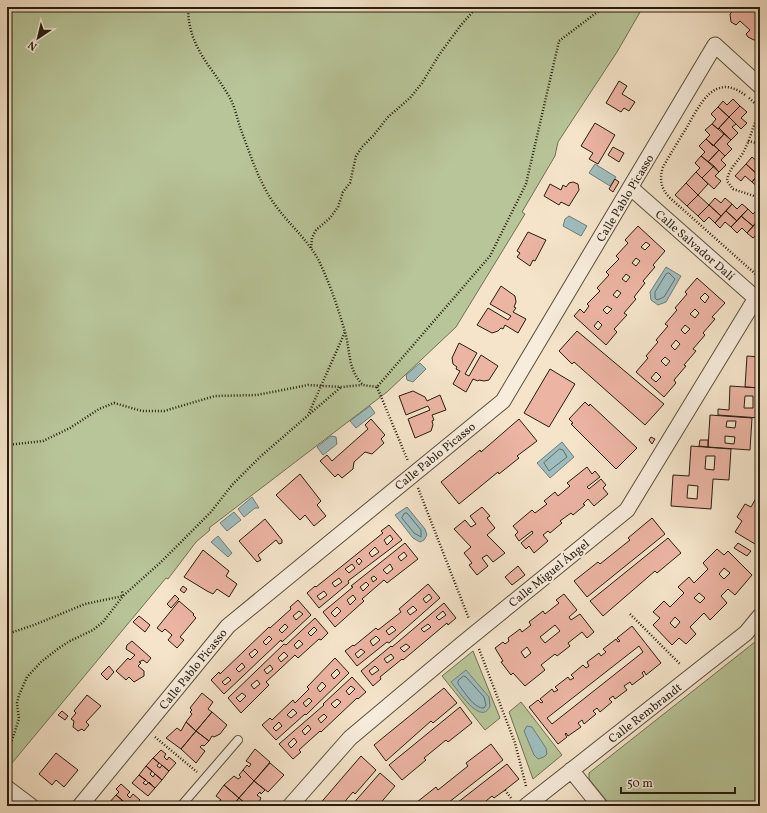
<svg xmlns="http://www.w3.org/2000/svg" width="767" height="813" viewBox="0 0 767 813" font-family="Vollkorn,serif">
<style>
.green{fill:#b8c599;stroke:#707054}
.water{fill:#9fbdbe;stroke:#6f7d78}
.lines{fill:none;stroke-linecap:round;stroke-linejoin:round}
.shore{stroke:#636c66;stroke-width:1}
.building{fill:#ecb4a3;stroke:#271c0e;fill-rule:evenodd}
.service-casing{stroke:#5a4e3d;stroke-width:10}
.minor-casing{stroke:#5a4e3d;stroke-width:17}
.path{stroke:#271c0e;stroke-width:2.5;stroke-dasharray:1 2;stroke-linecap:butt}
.service{stroke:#f8eddd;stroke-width:8}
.minor{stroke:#f8eddd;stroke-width:15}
.labels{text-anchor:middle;stroke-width:4;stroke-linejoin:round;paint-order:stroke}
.street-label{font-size:12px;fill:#271c0e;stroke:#f8eddd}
</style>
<rect width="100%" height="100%" fill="#f5e4ca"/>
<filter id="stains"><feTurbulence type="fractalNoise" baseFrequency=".005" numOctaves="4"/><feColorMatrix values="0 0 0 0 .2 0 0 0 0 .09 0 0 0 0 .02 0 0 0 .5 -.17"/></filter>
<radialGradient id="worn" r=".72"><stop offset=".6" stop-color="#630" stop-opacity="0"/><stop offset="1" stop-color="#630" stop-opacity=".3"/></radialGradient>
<!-- green -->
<path class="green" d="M7,7H643L617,52L558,142L555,156L522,212L525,214L456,327L387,392L209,528L210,530L196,542L168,579L166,578L7,769Z
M760,638V806H611L589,779V773Z
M473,651L500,718L485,730L442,676Z
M521,702L562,755L533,779L509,712Z"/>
<!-- water -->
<path class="water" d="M595,164L616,177L610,186L589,173Z
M569,216L587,226L581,236L563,226L565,219Z
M666,267L681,276L666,302L658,305L651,300L650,292Z
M420,363L426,369L413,382L407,380L406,375Z
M370,406L375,413L356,428L350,421Z
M331,436L336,437L337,444L323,455L317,447Z
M562,442L574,457L550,478L537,463Z
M252,497L259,508H255L244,517L238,509Z
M407,507L425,529L427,535L424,540L420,542L413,538L395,515Z
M234,512L241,520L227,531L220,523Z
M218,536L232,553L228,557L211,542Z
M466,670L489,697L490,706C481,727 458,690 451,682Z
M527,726L532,727L546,748L547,754L544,757L538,759L534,755L524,731Z"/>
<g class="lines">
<!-- shore -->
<path class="shore" d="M669,273L675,279L664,297L657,300L655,298V292L666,274Z
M560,449L563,450L567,457L549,471L544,463Z
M405,513H407L421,530V537L414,533L402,518Z
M464,676L466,677L484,697L486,705L484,708C474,709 464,691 458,684V681Z"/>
</g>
<!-- building -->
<path class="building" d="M736,7H760L759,39L754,40L748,37L746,34L750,30L740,21L736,25L731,22L730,14Z
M619,81L627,86L622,94L635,102L629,111L624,108L621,112L606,103Z
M733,99L740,106L729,117L718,107L723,101L727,105Z
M740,106L747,112L741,118L747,123L741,129L729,117Z
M718,107L729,117L718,129L712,124L716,119L711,114Z
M729,117L736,124L732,127L738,133L731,140L719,128Z
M595,123L615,135L598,164L589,159L593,153L581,146Z
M712,124L724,134L713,146L706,139L710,135L705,130Z
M724,134L731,140L727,144L732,149L725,156L714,145Z
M706,139L719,150L708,162L701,156L705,152L699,146Z
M613,147L624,153L619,162L608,155Z
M719,150L725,156L721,160L726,165L719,172L708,162Z
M701,156L714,166L702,178L696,172L700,168L695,163Z
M752,157L758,162L760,160V172L758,175L746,164Z
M746,164L758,175L752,182L745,176L741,181L735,176Z
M714,166L719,172L715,176L721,181L714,189L702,178Z
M696,172L708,184L698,195L686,183Z
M760,172V184L758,187L752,182Z
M615,179L619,182L613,192L609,189Z
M573,182L578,184L579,190L569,206L561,202L559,205L544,196L550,184L561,190L563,185L566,187L569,183Z
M686,183L698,195L687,206L675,195Z
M698,195L709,205L698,216L687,206Z
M715,198L721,203L725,198L732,204L721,216L709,205Z
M732,204L737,209L742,204L748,209L737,221L726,211Z
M709,205L721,216L715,223L709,217L704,222L698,216Z
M748,209L753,214L758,209L760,211V218L753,226L741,216Z
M726,211L737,221L731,227L725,222L720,228L715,223Z
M741,216L753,226L747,233L742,228L737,233L731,227Z
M758,221L760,223V236L758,234L753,238L747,233Z
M638,226L665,251L653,265L655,267L643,281L645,283L634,297L636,299L624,313L627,315L614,329L617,332L606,345L574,316L580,309L584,313L589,306L587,304L600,291L597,288L609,275L606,272L619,259L616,256L628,243L625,240ZM646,242L650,245L645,250L641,247ZM636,258L640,261L636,266L632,263ZM626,274L630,277L626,282L622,279ZM617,290L621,293L617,298L613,295ZM607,306L612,309L607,314L603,310ZM598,321L602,325L598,330L594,326Z
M528,232L546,240L535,261L533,260L530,266L517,257L520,253L517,251Z
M697,278L725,303L712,317L715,319L703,333L705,335L693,349L696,351L684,365L686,366L674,380L676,383L664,397L636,372L648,358L646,356L658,342L656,340L668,326L665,324L677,310L675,308L687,294L685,292ZM705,293L709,297L705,303L700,298ZM695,309L699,313L695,318L690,314ZM685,325L690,329L685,334L681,330ZM676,340L680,344L675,350L671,346ZM665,357L670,361L666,366L661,361ZM656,372L661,377L656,382L651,378Z
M501,286L515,296L516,302L514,307L516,308L513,312L526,319L518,333L505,325L503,329L501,328L498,331L492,333L477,325L488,308L508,320L511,316L490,304Z
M577,331L664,404L645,425L574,362L572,364L559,351Z
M459,343L477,353L465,374L469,376L481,355L498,366L489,380L484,381L479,380L478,381L473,379L466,392L453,384L460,371L456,369L457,367L453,364L452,358Z
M747,356L760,357V388L745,387Z
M550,369L575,384L549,427L524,413Z
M730,386L760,388V418L718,415V409L729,410ZM745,396H753V408H744Z
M413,391L425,397L427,401L440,395L446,410L432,415L434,420L432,421L433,425L431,431L415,438L408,419L430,410L428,406L406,415L399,396Z
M585,402L589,406L590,404L637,448L616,469L571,424L573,423L569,419Z
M710,415L752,418L750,450L708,447ZM727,421H736L735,428L726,427ZM725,436L735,437L734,444L725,443Z
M371,419L385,435L381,439L384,443L372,454L365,452L354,462L353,469L342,478L338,474L335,477L320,461L327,455L332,461L368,429L365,425Z
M519,419L537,441L517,456L519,458L499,474L498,472L459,504L441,482L480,450L481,452Z
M651,437L655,439L652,444L649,440Z
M700,440H708V447L699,446Z
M691,446L731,449L729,480L713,479L711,509L671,506L673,475L689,476ZM706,456H715L714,470L705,469ZM688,485L698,486L697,499L687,498Z
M587,467L592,474L595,471L600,477L587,487L589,489L601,479L606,485L603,488L608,494L594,506L588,499L583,504L585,505L573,515L571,513L560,521L562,523L550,533L548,531L543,535L548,541L534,553L529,546L526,549L521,543L533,533L532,531L519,541L515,535L518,532L513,526L532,510L535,513L547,504L544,501L555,492L558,496L570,486L567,483Z
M300,474L321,501L317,505L326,516L314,526L305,515L300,520L276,495Z
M760,491V547L735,532L742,521L737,517L745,504L751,507Z
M482,507L490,516L487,518L495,528L487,535L505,553L493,562L487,555L482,558L488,566L477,575L469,565L472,563L464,553L471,547L454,529L465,520L471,527L476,524L470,516Z
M652,518L665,534L587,597L574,581L598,562L600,564L630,540L628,538Z
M265,519L282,540V543L279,544L276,540L258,555L261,560L257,562L239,541Z
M389,525L402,540L348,581L349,583L319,608L307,593L315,586L316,587L383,533L381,531ZM390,535L393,539L387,545L384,540ZM375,547L379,552L372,557L369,553ZM359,558L362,561L359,565L356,561ZM352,564L355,568L349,573L345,569ZM339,578L342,582L335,587L332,583ZM324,591L327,595L320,600L317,596Z
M668,538L681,553L657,573L655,571L603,616L590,601Z
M405,543L418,559L387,583L384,580L362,599L364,601L335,627L323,612L353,587L351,586ZM404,552L407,556L401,561L398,557ZM390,564L393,569L387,574L383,570ZM374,576L377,579L373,582L371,578ZM366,582L369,585L363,591L360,587ZM353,595L356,599L350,605L347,600ZM337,607L341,611L335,617L331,613Z
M738,543L751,551L747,556L734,548Z
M717,549L724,555L728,551L752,575L735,595L728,589L721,596L727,603L710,620L704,613L690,627L696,634L686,644L679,638L672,645L653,625L660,618L653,612L664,601L670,607L684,593L678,587L689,577L694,583L708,569L703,563ZM724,568L730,573L724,579L719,574ZM699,593L705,598L700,603L694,598ZM675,617L680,622L675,628L670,623Z
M203,550L229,571L226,576L237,584L229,597L217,589L213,594L207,591L184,577Z
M518,566L525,575L512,585L505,577Z
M428,584L440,598L389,643L387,642L357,666L345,651L353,645L354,646L376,628L378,630L401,612L399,609ZM429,594L432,598L426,603L423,599ZM413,606L417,610L410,615L407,611ZM392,626L396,630L389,635L386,631ZM376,636L380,640L373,646L370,641ZM361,649L365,652L358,658L355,654Z
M183,586L187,589L184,593L180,590Z
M564,594L577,610L569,617L571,620L580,614L594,632L587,638L582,632L568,643L570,646L557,656L555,654L541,665L545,670L525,686L513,673L511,675L501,662L503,661L495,648L503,642L505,644L509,641L508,638L520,629L522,632L531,625L529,622L543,611L545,614L559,603L556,600ZM555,625L560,631L545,643L540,637ZM527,647L531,653L525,658L521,652Z
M175,595L179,599L171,608L167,604Z
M298,600L311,615L282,642L281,640L224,694L211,680L219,672L220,674L269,627L270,628L291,609L290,607ZM299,611L303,614L296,620L293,616ZM285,624L288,627L282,633L279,630ZM269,636L272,639L266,645L263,642ZM255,649L258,652L252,658L249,654ZM242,663L245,667L239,672L236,669ZM228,677L231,680L225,685L222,682Z
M179,601L194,614L193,615L196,618L180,637L184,640L177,648L168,640L172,635L165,629L162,632L157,628Z
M444,603L456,618L448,625L447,623L403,660L402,659L380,677L381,679L373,686L361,671L391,646L392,647ZM443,611L446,615L439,620L436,617ZM428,624L431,627L424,632L421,629ZM406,644L410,647L404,652L400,648ZM391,654L394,658L387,663L384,659ZM375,666L379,670L372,675L369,671Z
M139,616L150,625L145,632L133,622Z
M315,618L328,633L321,640L319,639L298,658L295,655L266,682L269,685L241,713L228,698L284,644L286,645ZM314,627L317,630L311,636L308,633ZM299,640L303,644L297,649L294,645ZM284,652L288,656L281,662L278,658ZM270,665L273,669L267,674L264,670ZM257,680L260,684L254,689L251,685ZM242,693L246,696L240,702L236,698Z
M632,626L661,663L646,675L644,671L642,673L644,676L632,685L630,682L624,686L627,690L615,699L613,696L609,699L612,702L600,712L597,708L593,711L596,714L584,724L582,720L578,723L581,727L568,736L566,733L565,734L567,737L558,744L529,707L538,700L541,703L543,702L540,699L552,689L554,692L558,690L555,687L568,677L570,680L574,678L571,675L583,665L586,668L589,666L587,662L599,653L601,656L606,652L603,649L616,639L618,642L620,641L617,638ZM639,646L643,652L552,724L547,718Z
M132,641L151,658L147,663L143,660L139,662L141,663L138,666L144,671V676L134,682L129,677L126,680L116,671L128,658L130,660L135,655L126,649L127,645Z
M335,658L349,673L306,715L305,714L276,740L262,725L270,718L272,720L293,700L295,703L309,689L307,687ZM337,669L340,673L334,679L331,675ZM322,682L326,686L320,692L317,688ZM309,698L312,701L306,707L303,703ZM293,709L297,713L291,718L287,715ZM279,722L282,726L276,731L273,728Z
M109,666L114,672L107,680L101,674Z
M352,677L366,692L358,699L357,698L321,732L320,731L299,750L301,752L293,759L279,744L324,705L323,704ZM351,686L355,689L349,695L346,691ZM337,699L341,702L335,708L331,704ZM324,714L327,717L321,723L318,719ZM308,725L311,729L305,735L302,731ZM294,738L297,742L291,748L288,744Z
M444,688L457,703L433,723L431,721L386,761L374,745Z
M202,693L213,702L208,709L212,712L196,731L186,722L192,714L190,712L192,710L190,708Z
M87,695L101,706L86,722L89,725L84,731L82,729L78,731L73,727L74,721L71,719L76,713L74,711Z
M460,707L472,723L448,742L446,740L424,758L426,760L402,780L389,765Z
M62,711L68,716L65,720L58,715Z
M212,712L227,725L220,734L214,737L212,736L209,741L196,731Z
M186,722L196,731L181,749L166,738L177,728L181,731Z
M196,731L209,741L204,746L202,745L200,747L205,751L196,763L181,749Z
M491,744L503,760L444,806H412L436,787L438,790L468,766L466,763Z
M255,749L270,762L254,781L243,770L247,765L249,767L251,764L246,761Z
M161,750L166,754L164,757L167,760L169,757L176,763L169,771L153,758Z
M56,753L78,770L64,787L56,780L52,785L39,774Z
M361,756L376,770L355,794L353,792L341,806H318Z
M153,758L159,763L157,766L160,768L162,765L169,771L162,780L146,766Z
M270,763L284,775L268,792L254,781Z
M507,764L519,779L505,790L494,798L492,796L480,806H453Z
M146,766L152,771L150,774L153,777L155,774L162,780L155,788L139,775Z
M243,770L254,781L239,798L224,785L234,776L238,779L241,777L239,775Z
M380,773L395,786L378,806H351Z
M139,775L146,780L143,783L146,785L149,782L155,788L148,796L132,783Z
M254,781L265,790L261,794L260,792L257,795L261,798L257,806H248L239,798Z
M121,784L130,792L127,795L130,798L133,794L140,800L135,806H129L116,795L119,792L116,789Z
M224,785L239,798L232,806H213L221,800L216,796Z
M116,795L122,800L120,803L123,806L126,803L129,806H113L109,803Z
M239,798L248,806H232Z"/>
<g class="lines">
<defs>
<path id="service" d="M181,806L238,740"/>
<path id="minor" d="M631,188L760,302
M571,770L600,806
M7,788L31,806
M80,806L228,626L503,401L715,45L760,86
M290,806L350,738L462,644L627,510L756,298
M526,806L746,633L760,616"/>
</defs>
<!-- service casing -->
<use href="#service" class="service-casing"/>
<!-- minor casing -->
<use href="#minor" class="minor-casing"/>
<!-- path -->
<path class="path" d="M188,7C188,48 212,66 230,98C235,107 237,118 240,127C249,151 257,177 271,199C285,221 307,238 319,261C330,284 338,308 345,332C351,353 347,368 363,385L377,387L490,256L526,184L559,41L604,7
M745,95C715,72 700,104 687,127C679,140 671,153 663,167C659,179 661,189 670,198L760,278
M749,98L760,108
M760,112C753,124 751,138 744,151C739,161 728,169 727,181L733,189L760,198
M748,141L760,144
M311,248L312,238L316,230L330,218L338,207L343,192L350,183L356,156L362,147L373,136L388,117L410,98L422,83L439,55L461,25L477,7
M377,387L408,461
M309,413L345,332
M7,445L43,441L70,428L99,409L114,403L142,411H164L215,396L257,395L308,385L341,387L362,385
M418,488L469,619
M630,614L680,664
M7,634L34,625L85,604L123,596L160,563L211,512L232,485L261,456L341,387
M479,649L515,743L526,786
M7,733L10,745
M155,737L197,772
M7,755L19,719L17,703L19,695L27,677L41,662L59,648L70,641L93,630L103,622L123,596L122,591
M505,790L511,798"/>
<!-- service -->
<use href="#service" class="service"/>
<!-- minor -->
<use href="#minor" class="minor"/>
</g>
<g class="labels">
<!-- street labels -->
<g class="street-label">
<text transform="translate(625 198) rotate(-59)" y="4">Calle Pablo Picasso</text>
<text transform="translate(695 245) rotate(41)" y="4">Calle Salvador Dalí</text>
<text transform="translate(435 456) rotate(-39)" y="4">Calle Pablo Picasso</text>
<text transform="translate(549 573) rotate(-39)" y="4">Calle Miguel Ángel</text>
<text transform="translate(193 669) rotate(-51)" y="4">Calle Pablo Picasso</text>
<text transform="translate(645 713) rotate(-38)" y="4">Calle Rembrandt</text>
</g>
</g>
<!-- margin -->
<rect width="767" height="813" fill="none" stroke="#f5e4ca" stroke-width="24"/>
<rect x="8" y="8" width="751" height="797" fill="none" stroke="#271c0e" stroke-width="2"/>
<rect x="12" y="12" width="743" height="789" fill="none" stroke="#271c0e"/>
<!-- north arrow -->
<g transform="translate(38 38) rotate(215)" stroke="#f8eddd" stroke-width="3" paint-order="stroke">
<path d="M0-3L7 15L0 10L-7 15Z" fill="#271c0e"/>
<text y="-6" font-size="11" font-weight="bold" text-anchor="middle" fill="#271c0e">N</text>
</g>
<!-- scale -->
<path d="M621 787v6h114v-6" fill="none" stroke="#271c0e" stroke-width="2"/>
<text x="627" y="787" font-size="12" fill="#271c0e" stroke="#f8eddd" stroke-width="3" paint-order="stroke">50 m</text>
<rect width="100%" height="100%" filter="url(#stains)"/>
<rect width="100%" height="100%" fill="url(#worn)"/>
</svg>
